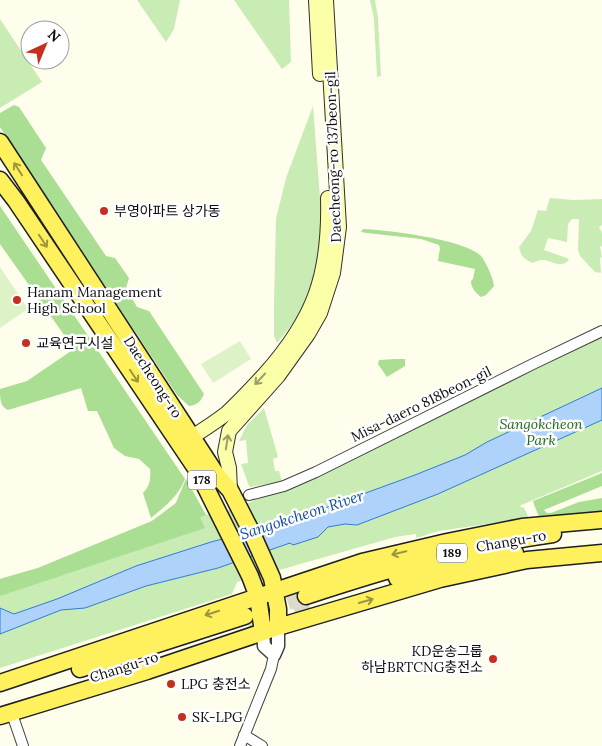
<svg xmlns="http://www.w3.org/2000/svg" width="602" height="746" viewBox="0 0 602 746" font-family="Lora,'Noto Sans KR',serif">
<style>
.green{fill:#c9ecb4}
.forest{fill:#a9de93}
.pitch{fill:#ddf2c7}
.water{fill:#afd2fa;stroke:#317bd5}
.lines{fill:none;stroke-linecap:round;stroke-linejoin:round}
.primary-tunnel{stroke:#dbdacb;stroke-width:16;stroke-dasharray:16 8;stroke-linecap:butt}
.minor-casing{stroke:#404040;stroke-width:12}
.tertiary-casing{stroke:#404040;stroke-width:15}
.secondary-casing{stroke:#2f2f2f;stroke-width:16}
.primary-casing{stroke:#1e1e1e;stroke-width:19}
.minor{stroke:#fff;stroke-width:10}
.tertiary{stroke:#fff;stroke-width:12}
.secondary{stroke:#fbffa8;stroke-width:14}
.primary{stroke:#fff05d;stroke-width:16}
.oneway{stroke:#9e953d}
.oneway2{stroke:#9c9e6a}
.poi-dot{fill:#c62e1d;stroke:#fff;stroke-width:2}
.labels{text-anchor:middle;stroke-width:5;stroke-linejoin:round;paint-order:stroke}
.shield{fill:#fff;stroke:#565656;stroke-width:1}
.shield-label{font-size:12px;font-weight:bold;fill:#0d0d0d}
.street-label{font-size:14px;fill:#0d0d0d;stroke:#fff}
.poi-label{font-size:14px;fill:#0d0d0d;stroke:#fff;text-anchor:start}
.park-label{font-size:14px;font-style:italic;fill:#1e6919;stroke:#fff}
.water-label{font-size:15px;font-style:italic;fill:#0f4da7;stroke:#fff}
</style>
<rect width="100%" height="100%" fill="#fffeed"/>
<!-- green -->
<path class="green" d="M137,0H180L174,29L166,42Z
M234,0H289L291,62L282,69Z
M370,0H375L378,18L381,76L377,77L374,19Z
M0,19L42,82L0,108Z
M313,106L324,250L309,304L277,343L274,336V303L276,219L286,178Z
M550,198L573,200L602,199V225L599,227L602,233V246L600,247L602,257L600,258L601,273L595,272L580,256L578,250L579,219H572L568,224L567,242L548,238L544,250L567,258L569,260C559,270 552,259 541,260C540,260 534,262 533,263C524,259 521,257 519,247L531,231L538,210L546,211Z
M602,336V471L519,506L524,508L529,518L439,531L416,538V534L395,537L237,582L232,594L0,668V579L38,568L152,521L176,503L186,479L206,515L233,509L283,489Z
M264,408L278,457L273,459L275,471H279L282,481L251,487L249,486L241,464L248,463L246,440L239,441L247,425Z"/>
<!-- forest -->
<path class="forest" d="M14,105L19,107L46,148L41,160L106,256L115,258L129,278L126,288L137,307L149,311L204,394C201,401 198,405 189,406L177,395L0,127V113Z
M0,206L185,479C178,497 165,506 151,518L143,493C150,486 151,479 150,469L139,459L125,456L114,448L97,411H88L81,388L8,410C0,407 0,398 0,389L27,381L74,349L0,244Z
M363,229C388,230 461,239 480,255C485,260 494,279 494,286L486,295L481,297C476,293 471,288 471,281L473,279L475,269L438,261L440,248L439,245L421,239L367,233L361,232Z
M395,359H405V366L387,377L378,364L379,360Z
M602,473V486L544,510L547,513H551L579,502L602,498V513L540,520C538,513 535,508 533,501Z
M186,479L206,515L200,517L205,528L0,596V579L38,568L152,521L176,503Z"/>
<!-- pitch -->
<path class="pitch" d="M0,267L28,309L0,328Z
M240,341L251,359L213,383L201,364Z"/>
<!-- water -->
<path class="water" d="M602,388V420L438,494L357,525L345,524L328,527L318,537L293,545L290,543L218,568L146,586L85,608L61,610L0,634V608L14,614L57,599L136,566L211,542L260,529L275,522L277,523L284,522V519L293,517V515L297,517L311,513L415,475L465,455L487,442Z"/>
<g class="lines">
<!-- primary-tunnel -->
<path class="primary-tunnel" d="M265,610L306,596
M249,627L310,607"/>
<defs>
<path id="minor" d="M249,495L284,486L316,472L533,364L602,331
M12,714L23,746
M244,735L262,746
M240,746L271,669L274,655"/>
<path id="tertiary" d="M263,632L264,646L274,655L278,646V627"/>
<path id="secondary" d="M316,0L320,74
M183,443C198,433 213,424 227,413C240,401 252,388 264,375C315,318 330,274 328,198
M230,490L229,468L225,452L229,431L278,376L308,334L320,313L333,273L339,227L326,0"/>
<path id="primary" d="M0,142L218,477L230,490L250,529L272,578L278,609V627
M0,180L16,201L197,470L250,576L258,597L263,632
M397,578L458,562L515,553
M306,596C388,569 466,546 553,534
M80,669L245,616
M0,683L362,562L447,542L522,527L602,520
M0,716L147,671L278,627L440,579L527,560L602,553"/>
</defs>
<!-- minor casing -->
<use href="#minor" class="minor-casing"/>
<!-- tertiary casing -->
<use href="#tertiary" class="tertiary-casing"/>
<!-- secondary casing -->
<use href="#secondary" class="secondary-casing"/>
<!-- primary casing -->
<use href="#primary" class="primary-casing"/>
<!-- minor -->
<use href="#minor" class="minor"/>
<!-- tertiary -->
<use href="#tertiary" class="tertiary"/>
<!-- secondary -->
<use href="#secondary" class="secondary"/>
<!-- primary -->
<use href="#primary" class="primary"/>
</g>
<!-- one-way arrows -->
<defs><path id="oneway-shaft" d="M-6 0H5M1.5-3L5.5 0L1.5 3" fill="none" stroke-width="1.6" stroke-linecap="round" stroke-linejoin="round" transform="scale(1.25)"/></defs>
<g class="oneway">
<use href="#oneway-shaft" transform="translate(18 169) rotate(-123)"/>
<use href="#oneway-shaft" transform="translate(43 241) rotate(56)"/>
<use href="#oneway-shaft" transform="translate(134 376) rotate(56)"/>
<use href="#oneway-shaft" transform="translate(399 553) rotate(167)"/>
<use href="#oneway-shaft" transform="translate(366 601) rotate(-16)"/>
<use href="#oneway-shaft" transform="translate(212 613) rotate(162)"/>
</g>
<g class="oneway2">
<use href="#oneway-shaft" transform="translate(260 379) rotate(133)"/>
<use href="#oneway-shaft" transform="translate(227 442) rotate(-81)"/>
</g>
<!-- markers -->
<g class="poi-dot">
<circle cx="104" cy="211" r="5"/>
<circle cx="17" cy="300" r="5"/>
<circle cx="26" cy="343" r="5"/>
<circle cx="493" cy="659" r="5"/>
<circle cx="171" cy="684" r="5"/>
<circle cx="182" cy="717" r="5"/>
</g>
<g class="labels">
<!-- shield labels -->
<g class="shield">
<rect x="188" y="470.5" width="28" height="19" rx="4"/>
<rect x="437" y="543.5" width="30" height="19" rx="4"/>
</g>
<g class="shield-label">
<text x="202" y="484">178</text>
<text x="452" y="557">189</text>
</g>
<!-- street labels -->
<g class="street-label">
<text transform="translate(333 157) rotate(-92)" y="5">Daecheong-ro 137beon-gil</text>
<text transform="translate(153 377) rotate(57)" y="5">Daecheong-ro</text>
<text transform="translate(421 404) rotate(-26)" y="5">Misa-daero 818beon-gil</text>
<text transform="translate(511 541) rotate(-10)" y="5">Changu-ro</text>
<text transform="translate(124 667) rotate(-18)" y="5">Changu-ro</text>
</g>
<!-- poi labels -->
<g class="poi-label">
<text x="114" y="216">부영아파트 상가동</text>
<text x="27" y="297">Hanam Management<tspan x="27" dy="16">High School</tspan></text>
<text x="36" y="348">교육연구시설</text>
<text x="483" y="656" text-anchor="end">KD운송그룹<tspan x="483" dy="16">하남BRTCNG충전소</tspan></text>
<text x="181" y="689">LPG 충전소</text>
<text x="192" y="722">SK-LPG</text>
</g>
<!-- park labels -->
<g class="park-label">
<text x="541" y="429">Sangokcheon<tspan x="541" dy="16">Park</tspan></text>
</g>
<!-- water labels -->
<g class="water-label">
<text transform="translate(302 515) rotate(-18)" y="5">Sangokcheon River</text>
</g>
</g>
<!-- north arrow -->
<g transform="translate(45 45) rotate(44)"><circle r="24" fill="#ffffff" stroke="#9e9e9e"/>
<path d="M0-4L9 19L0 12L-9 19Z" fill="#c62e1d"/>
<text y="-8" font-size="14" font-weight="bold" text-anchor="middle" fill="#0d0d0d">N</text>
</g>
</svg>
